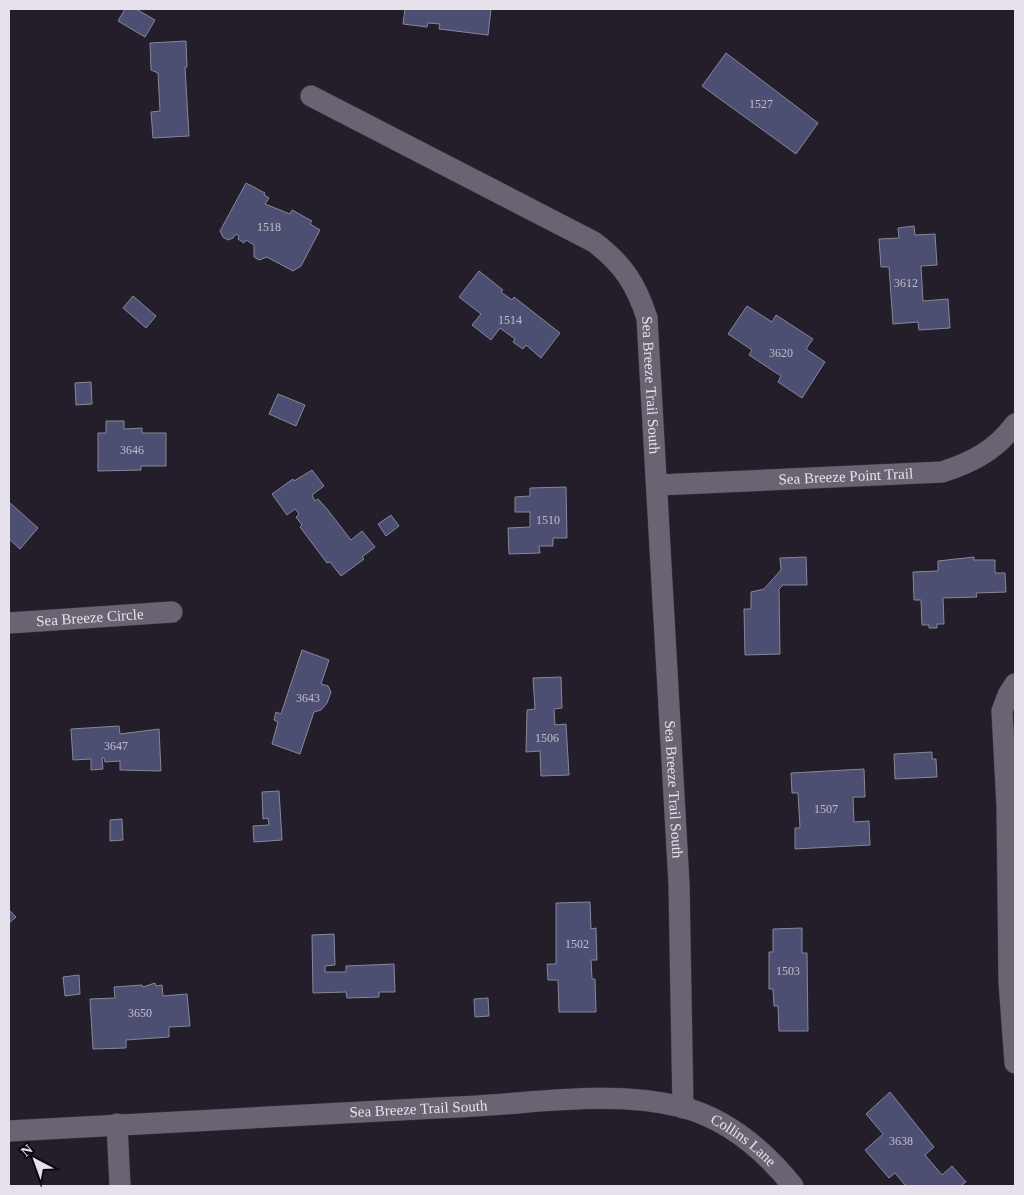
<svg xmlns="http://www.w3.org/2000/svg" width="1024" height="1195" viewBox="0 0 1024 1195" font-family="'Times New Roman',serif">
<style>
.building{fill:#4d4f72;stroke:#868899}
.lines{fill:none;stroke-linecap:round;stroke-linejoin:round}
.minor-casing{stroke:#3d3742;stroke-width:22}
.minor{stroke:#6b6372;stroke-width:21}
.labels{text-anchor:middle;stroke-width:4;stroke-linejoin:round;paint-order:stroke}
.number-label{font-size:12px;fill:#c0bccc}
.street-label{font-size:15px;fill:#e6e1ea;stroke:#0c090e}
</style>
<rect width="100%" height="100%" fill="#241d2a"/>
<!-- building -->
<path class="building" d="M125,9H136L155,20L145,37L118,21Z
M405,9H491L488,35L439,29L440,24L428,23L427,27L403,24Z
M186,41L187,67H185L189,136L153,138L151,112L160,111L158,73L151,70L150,43Z
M726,53L818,123L796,154L702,86Z
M246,183L265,193L264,195L269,198L265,204L290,214L292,210L312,221L310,224L320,230L301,266L293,271L267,257L259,260L254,257V245L246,240L244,243L238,239L239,236L236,234L233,238L228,240L223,237L220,231Z
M914,226L915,235L935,234L937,265L921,266L923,301L948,299L950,328L919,330L918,322L893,324L889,267H881L879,239L899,238L898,228Z
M479,271L503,290L501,292L512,300L514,297L560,333L541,358L526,345L523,349L513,342L515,339L500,328L491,340L472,325L481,314L459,297Z
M133,296L156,316L146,328L123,308Z
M747,306L772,322L776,315L813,339L806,349L825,362L802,398L778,382L781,376L749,355L752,350L728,334Z
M91,382L92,404L76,405L75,383Z
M278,394L305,405L296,426L269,414Z
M106,421H124V429L142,428V433H166V466H141V470L98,471V433H106Z
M312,470L324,486L312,495L315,501L318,499L327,509L351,540L362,531L375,547L362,557L364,559L341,576L330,562L327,563L300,527L302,525L296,517L299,514L295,509L287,515L272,494L293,479L294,481Z
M566,487L567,538H553V546H539L540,553L509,554L508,528L530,527V512H515V497L530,496V488Z
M9,502L38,528L20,549L9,539Z
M391,515L399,526L386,536L378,524Z
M806,557L807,585H783L779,589L780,654L745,655L744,609H751V592L764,589L781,570L780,558Z
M974,557V560H995V573H1005L1006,592L976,593L977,597L943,598L944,624H937V628H929V625H922L921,600H914L913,572L938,571V561Z
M302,650L329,660L321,684L328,686L331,692L327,703L321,710L314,712L300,754L272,744L278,722L274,720L276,712L281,714Z
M561,677L562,708L554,709L555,725L566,724L569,775L541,776L540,751L526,752L527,710L535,709L533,678Z
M119,726L120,734L159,729L161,771L120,770V761L105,762L104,758H102L103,769L91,770V759L73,760L71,729Z
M932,752V759H936L937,777L895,779L894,754Z
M864,769L865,797H853L854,822L869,821L870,845L795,849V828H800L798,793H792L791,773Z
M279,791L282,840L254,842L253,826L269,825L268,818L263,819L262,792Z
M122,819L123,840L110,841V820Z
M590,902L591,929L596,928L597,960H591L592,979H595L596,1012H559L558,980H548L547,964H556V903Z
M9,910L16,917L9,923Z
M802,928V953H807L808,1031H779L778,1006H774L773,989H769V952H773V929Z
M334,934L335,965L325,966V972H346V966L394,964L395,992H379V997L347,998L346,992L313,993L312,935Z
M79,975L80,994L65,996L63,977Z
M155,983L156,986L162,985L163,996L187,994L190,1026L169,1027V1037L126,1040V1048L93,1049L90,999L115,998L114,987L142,985L143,987Z
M488,998L489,1016L475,1017L474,999Z
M890,1092L934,1147L925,1155L942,1175L952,1166L966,1182L960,1186H903L905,1185L895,1173L889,1178L865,1150L883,1134L866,1114Z"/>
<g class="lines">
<defs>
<g id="minor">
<path id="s1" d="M311,96L594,242C623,264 636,284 647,318L679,884L683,1108"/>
<path id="s2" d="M658,485L942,472C973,462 996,450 1015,424"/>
<path id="s3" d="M9,623L172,612"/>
<path d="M1015,684L1008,695L1002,711L1007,806L1009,982L1015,1063"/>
<path d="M117,1124L120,1186"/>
<path id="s4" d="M9,1131C158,1122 308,1114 458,1107C532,1104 609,1089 682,1107C727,1119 764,1150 793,1186"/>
</g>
</defs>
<!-- minor casing -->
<use href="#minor" class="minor-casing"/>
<!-- minor -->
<use href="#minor" class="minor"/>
</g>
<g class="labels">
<!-- number labels -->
<g class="number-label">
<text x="761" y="108">1527</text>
<text x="269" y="231">1518</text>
<text x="906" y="287">3612</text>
<text x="510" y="324">1514</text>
<text x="781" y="357">3620</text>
<text x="132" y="454">3646</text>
<text x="548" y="524">1510</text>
<text x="308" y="702">3643</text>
<text x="547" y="742">1506</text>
<text x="116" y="750">3647</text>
<text x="826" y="813">1507</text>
<text x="577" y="948">1502</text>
<text x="788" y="975">1503</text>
<text x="140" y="1017">3650</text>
<text x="901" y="1145">3638</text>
</g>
<!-- street labels -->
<g class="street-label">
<text dy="5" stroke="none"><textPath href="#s1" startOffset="480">Sea Breeze Trail South</textPath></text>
<text dy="5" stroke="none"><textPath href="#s2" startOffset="188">Sea Breeze Point Trail</textPath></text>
<text dy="5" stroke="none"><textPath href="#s3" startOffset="81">Sea Breeze Circle</textPath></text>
<text dy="5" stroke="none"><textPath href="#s1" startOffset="885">Sea Breeze Trail South</textPath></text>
<text dy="5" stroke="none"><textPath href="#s4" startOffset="410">Sea Breeze Trail South</textPath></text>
<text dy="5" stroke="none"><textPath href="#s4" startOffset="745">Collins Lane</textPath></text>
</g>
</g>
<!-- border -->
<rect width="1024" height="1195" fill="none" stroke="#e6e1ea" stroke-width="20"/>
<!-- north arrow -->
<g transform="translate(35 1160) rotate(319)" stroke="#0c090e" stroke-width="4" paint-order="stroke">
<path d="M0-4L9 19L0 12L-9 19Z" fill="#e6e1ea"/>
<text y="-8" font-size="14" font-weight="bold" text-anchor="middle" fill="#e6e1ea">N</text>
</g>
</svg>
